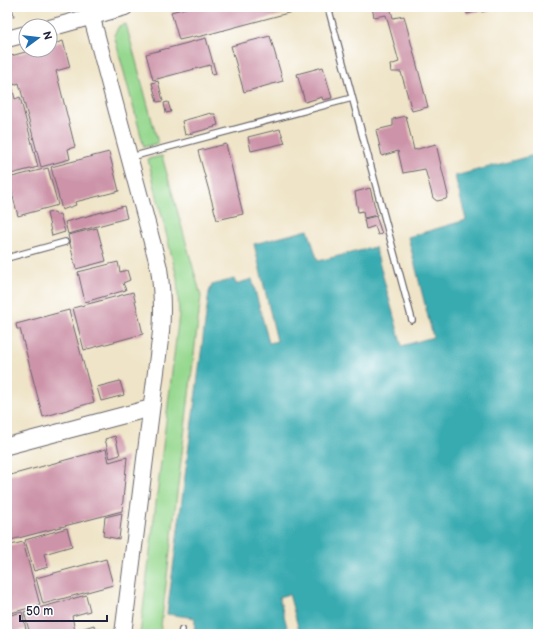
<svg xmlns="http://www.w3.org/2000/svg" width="545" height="641" viewBox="0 0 545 641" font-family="'Balsamiq Sans',sans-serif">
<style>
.green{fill:#96d88f;stroke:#5c7d65}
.water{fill:#38abb1;stroke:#2d6676}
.building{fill:#cd94a9}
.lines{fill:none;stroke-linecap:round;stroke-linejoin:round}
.lane-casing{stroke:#6a666c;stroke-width:8}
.secondary-casing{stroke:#6a666c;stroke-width:18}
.lane{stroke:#fff;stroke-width:5.5}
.secondary{stroke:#fff;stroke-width:16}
</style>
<rect width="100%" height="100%" fill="#fff"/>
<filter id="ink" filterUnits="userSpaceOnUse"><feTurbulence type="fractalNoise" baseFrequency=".025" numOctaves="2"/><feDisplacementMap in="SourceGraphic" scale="8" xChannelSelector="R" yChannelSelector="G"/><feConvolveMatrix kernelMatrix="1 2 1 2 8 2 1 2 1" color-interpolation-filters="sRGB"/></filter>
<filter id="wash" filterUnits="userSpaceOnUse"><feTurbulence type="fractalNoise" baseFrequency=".012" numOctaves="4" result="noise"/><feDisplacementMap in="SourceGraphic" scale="16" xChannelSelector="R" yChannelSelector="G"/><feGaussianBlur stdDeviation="0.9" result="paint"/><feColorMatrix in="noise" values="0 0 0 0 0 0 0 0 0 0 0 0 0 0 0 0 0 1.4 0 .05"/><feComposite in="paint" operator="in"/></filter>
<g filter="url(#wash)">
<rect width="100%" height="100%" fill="#efe4c7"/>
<!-- green -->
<path class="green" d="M126,24L158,143L144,147L114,35L119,26Z
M162,156L201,296L160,634H140L179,314L177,278L148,159Z"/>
<!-- water -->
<path class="water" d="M538,154V634H300L289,594L279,597L289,634H194L195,618L167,614L209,292L212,285L234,279L236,284L252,279L269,343L277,341L254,244L308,230L318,261L375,247L402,346L433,337L408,237L466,220L455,176Z"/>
<g id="blocks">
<!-- building -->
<path class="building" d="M7,7H12L14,16L7,18Z
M189,7H302L303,9L198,37L197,36L179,40L171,12Z
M372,7H390L393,18L404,16L428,107L412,111L401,72H391L390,65L399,62L386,15L374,17Z
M465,7H493L494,9L482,12V10L467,14Z
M270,36L283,81L244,92L231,46Z
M206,38L216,74L212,75L210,65L153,80L146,54Z
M63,41L70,67L56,71L75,147L68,149L70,159L41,167L19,83L14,85L7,63V57L33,50H50V45Z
M323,67L332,98L323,100L322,97L305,102L297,74Z
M10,78L15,99L20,97L38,167L7,175V79Z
M158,81L163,101L157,102L152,83Z
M168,102L171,112L166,113L164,103Z
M211,113V114H215L218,125L214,126L215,127L185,135L182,121Z
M406,116L414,150L436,144L448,195L446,199L437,201L433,198L425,169L403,173L398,151L382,156L376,130L393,126V119Z
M280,129L285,143L251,151L248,137Z
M226,144L243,214L217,220L198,151Z
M109,152L119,191L75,202L76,205L62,210L51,167Z
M48,168L58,205L18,216L8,178Z
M370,188L377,215L364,218L363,211L358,212L355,192Z
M124,206L127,218L68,234L65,222Z
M55,212L56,215L60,214L65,232L52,236L47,213Z
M376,216L382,234L378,235L375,226L366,229L364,219Z
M97,228L106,261L76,269L68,235Z
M118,262L120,272L127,270L130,280L123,283L126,290L85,302L78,272Z
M133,292L143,334L84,350L73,308Z
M69,310L94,402L43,417L20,329H17L16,324Z
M120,381L124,395L101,401L97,387Z
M115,436L120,455L110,458L105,439Z
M106,449L109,462L127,457L122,511L7,541V476Z
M122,513L119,539L103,536L105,517Z
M67,528L72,546L44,554L48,567L34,571L25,540Z
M23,542L40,605L7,614V546Z
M106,559L113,585L43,604L36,578Z
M86,595L90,611L72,616L75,631L94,625L96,634H30L24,612Z
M22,612L26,629L7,634V616Z"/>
</g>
</g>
<g filter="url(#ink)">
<use href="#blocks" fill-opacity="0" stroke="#6a666c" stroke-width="1"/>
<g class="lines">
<defs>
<path id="lane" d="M328,7L412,320
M131,157L352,98
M7,258L65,242
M181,634L182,630"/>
<path id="secondary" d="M89,7L159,268C162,290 163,310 161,332L123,634
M50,28L125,7
M7,39L26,34
M7,446L151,408"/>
</defs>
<!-- lane casing -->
<use href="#lane" class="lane-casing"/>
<!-- secondary casing -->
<use href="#secondary" class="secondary-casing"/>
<!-- lane -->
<use href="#lane" class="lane"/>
<!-- secondary -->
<use href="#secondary" class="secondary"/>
</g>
</g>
<!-- margin -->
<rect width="545" height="641" fill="none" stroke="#fff" stroke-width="24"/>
<!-- north arrow -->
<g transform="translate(38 38) rotate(75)"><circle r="19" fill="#ffffff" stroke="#a7a7b1"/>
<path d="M0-3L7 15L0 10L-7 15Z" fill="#1f6fb2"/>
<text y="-6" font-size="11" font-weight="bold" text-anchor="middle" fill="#22223b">N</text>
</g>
<!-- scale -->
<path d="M20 615v6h87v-6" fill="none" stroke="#22223b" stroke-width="2"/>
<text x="26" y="615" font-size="12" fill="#22223b" stroke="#ffffff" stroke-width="3" paint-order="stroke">50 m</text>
</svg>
